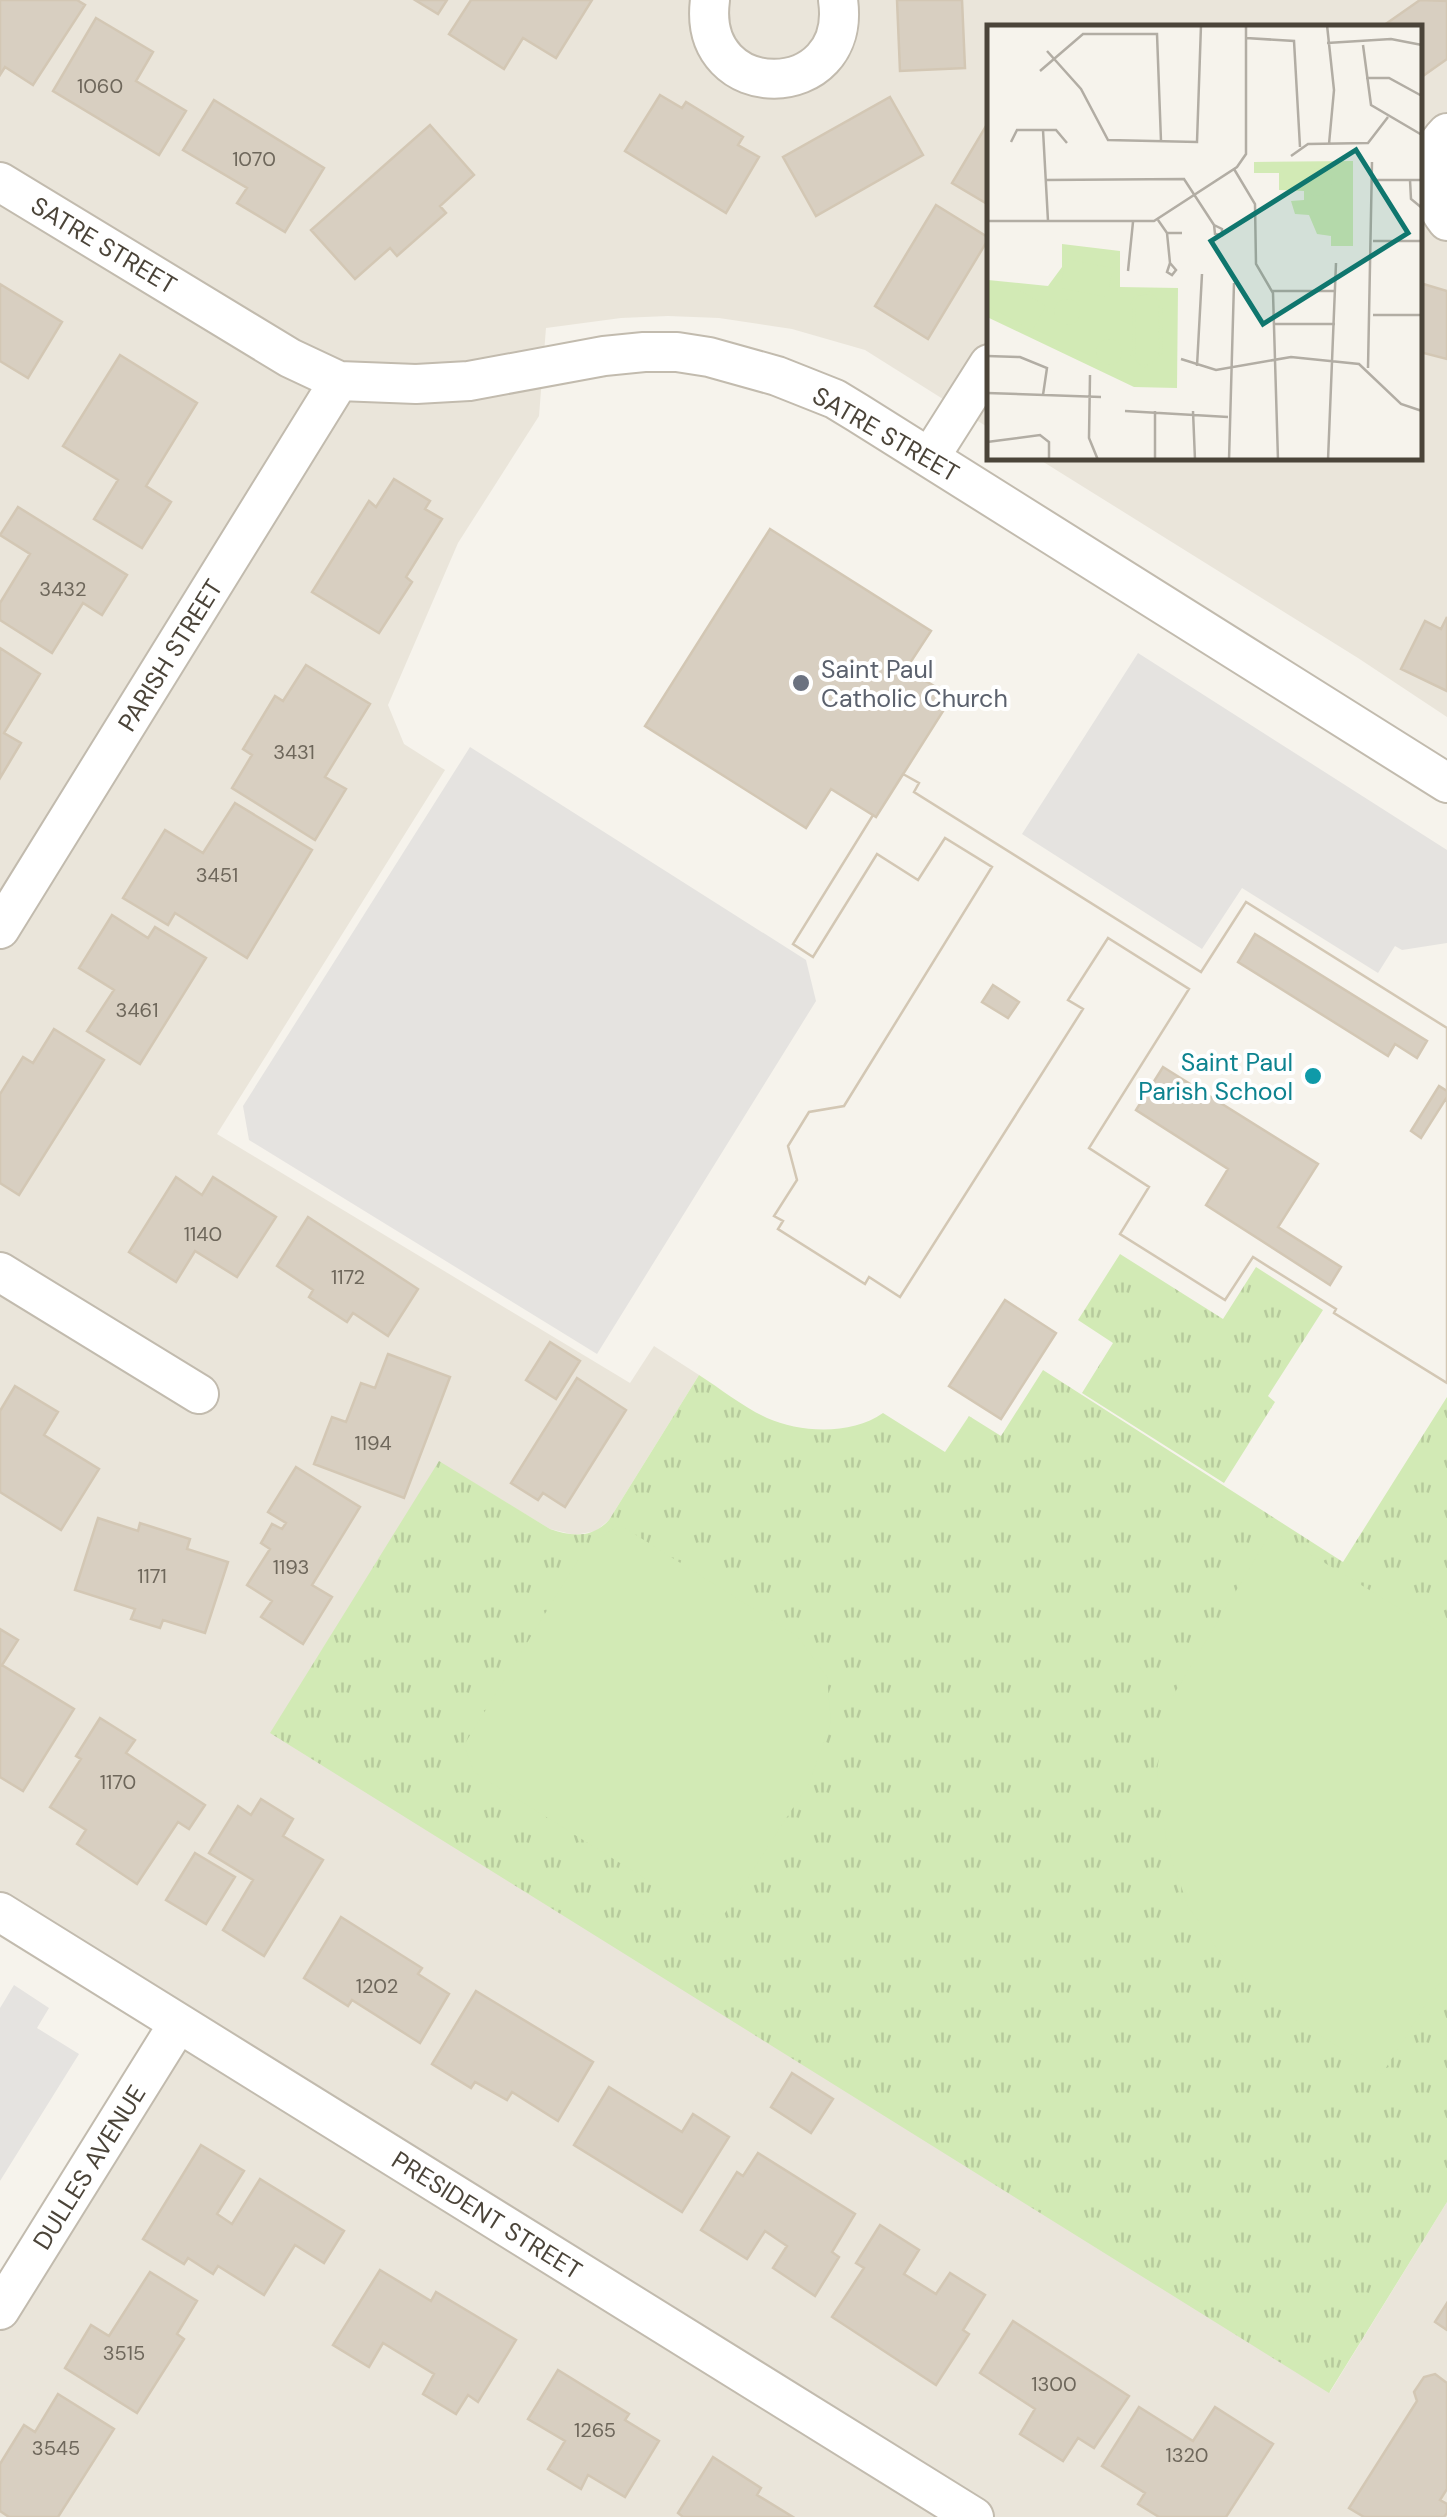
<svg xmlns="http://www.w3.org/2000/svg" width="1447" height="2517" viewBox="0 0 1447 2517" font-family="'DM Sans',sans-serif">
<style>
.residential{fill:#eae5da}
.park{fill:url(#park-tufts)}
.pitch{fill:#d2eab5}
.parking{fill:#e5e3e0}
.building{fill:#d8cfc1;stroke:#d3c7b4;stroke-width:2.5;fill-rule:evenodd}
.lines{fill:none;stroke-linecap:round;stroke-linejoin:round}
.minor-casing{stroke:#c2bbae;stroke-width:42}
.minor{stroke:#fff;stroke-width:38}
.worship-dot{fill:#6b7280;stroke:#fff;stroke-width:4}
.culture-dot{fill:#0f9aa8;stroke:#fff;stroke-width:4}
.labels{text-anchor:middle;stroke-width:8;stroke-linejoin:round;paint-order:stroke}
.number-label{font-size:20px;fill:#6e675b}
.street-label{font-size:25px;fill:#4b4439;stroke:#fff}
.worship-label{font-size:25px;fill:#5b616d;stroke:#fff;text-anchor:start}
.culture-label{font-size:25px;fill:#0d838f;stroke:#fff;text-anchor:end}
.inset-road{fill:none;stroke:#b2ada4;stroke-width:2.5}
.view{fill:#0f766e;fill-opacity:0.15;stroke:#0f766e;stroke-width:5}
.inset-edge{fill:none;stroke:#4b4439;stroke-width:5}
</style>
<defs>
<pattern id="park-tufts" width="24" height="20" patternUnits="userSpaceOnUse" patternTransform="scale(2.5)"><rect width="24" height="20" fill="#d2eab5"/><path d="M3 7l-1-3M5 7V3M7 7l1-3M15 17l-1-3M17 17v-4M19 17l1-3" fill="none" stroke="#b6ca9c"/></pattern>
</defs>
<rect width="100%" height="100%" fill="#f6f3ec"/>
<!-- residential -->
<path class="residential" d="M0,0H1447V717L1358,658L1037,458H1420V28H989V428L865,350L792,329L719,318L668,316L621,318L546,328L539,416L458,543L388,705L404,744L445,770L217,1134L630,1383L654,1346L699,1375L609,1520L596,1531L575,1535L550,1529L439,1462L1330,2392L1447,2202V2517H0V2310L178,2025L0,1911Z"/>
<!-- park -->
<path class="park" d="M1120,1254L1223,1319L1256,1267L1323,1310L1268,1396L1275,1402L1224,1483L1082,1393L1113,1343L1078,1320Z
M1043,1370L1343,1562L1447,1397V2202L1329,2393L270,1733L439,1461L550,1529C572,1537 593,1538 609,1520L699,1375C721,1389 743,1407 767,1418C801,1433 852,1435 883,1413L945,1452L969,1416L1001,1436Z"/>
<!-- pitch -->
<path class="pitch" d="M620,1525L798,1637L827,1677L831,1723L809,1783L718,1924L474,1772L464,1745L588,1544Z
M1272,1531L1447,1637V1971L1382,2074L1283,2012L1225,1960L1188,1906L1167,1846L1157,1770L1168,1704Z"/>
<!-- parking -->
<path class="parking" d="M1138,653L1447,850V943L1402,950L1395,946L1378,973L1242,888L1202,949L1022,834Z
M470,747L806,960L816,1001L597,1354L249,1140L243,1106Z
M14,1985L49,2008L37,2028L79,2054L0,2181V2008Z"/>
<!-- building -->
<path class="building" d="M0,0H77L85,5L33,85L5,67L0,75Z
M415,0H447L438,14Z
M471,0H592L556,58L523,38L504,69L449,34Z
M897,0H962L965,68L900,71Z
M1420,0L1447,1V59L1420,78V28H1380Z
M96,18L153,52L136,81L186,111L159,155L53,91Z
M660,95L682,108L686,102L743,137L738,145L759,157L726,213L625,151Z
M890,97L923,155L816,216L783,157Z
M214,100L324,168L285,232L237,203L247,188L183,150Z
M989,121V205L952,183Z
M430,125L474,175L440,206L446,213L397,256L390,248L355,279L311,230Z
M936,205L989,238L928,339L875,306Z
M1420,283L1447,291V359L1420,352Z
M0,284L62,322L28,378L0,361Z
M120,355L197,403L146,486L171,502L142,548L94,519L118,480L63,446Z
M394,479L430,501L425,509L442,519L406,577L412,582L379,633L312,592L369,501L376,507Z
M18,507L127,575L102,615L83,603L52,653L0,620V603L30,554L0,535Z
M770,529L931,631L906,669L952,697L876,817L831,789L806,828L645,726Z
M1447,617V691L1401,669L1425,621L1441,629Z
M0,648L40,674L4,733L21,743L0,778Z
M306,665L370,704L325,777L346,789L315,840L232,788L252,755L243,749L275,696L283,701Z
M903,774L919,783L914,792L1201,972L1246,902L1447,1028V1091L1439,1086L1411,1131L1421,1138L1447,1097V1383L1334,1313L1336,1309L1253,1257L1225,1300L1120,1234L1149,1187L1089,1148L1189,989L1108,938L1068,1000L1083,1009L900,1297L869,1277L865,1284L778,1229L783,1221L774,1216L797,1180L788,1146L809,1112L844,1106L992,867L945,838L918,880L877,854L813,957L793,944L873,815L876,817ZM1255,934L1427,1041L1417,1058L1395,1044L1388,1056L1238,962ZM993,985L1019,1002L1008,1018L982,1002ZM1163,1067L1318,1164L1278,1227L1341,1267L1330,1285L1206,1205L1228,1169L1136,1110Z
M903,774L919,783L914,792L1201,972L1246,902L1447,1028V1383L1334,1313L1336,1309L1253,1257L1225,1300L1120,1234L1149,1187L1089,1148L1189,989L1108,938L1068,1000L1083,1009L900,1297L869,1277L865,1284L778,1229L783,1221L774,1216L797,1180L788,1146L809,1112L844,1106L992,867L945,838L918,880L877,854L813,957L793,944L873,815L876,817Z
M235,803L312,850L247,958L175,913L168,925L123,898L165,830L203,853Z
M112,915L148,938L155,927L206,958L140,1064L87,1031L114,990L79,968Z
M54,1029L104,1060L19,1195L0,1183V1094L23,1057L33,1063Z
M176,1177L202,1195L213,1177L276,1217L237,1277L195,1251L176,1282L129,1252Z
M308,1217L418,1289L388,1336L353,1313L347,1322L309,1297L313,1290L277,1266Z
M1005,1300L1056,1333L1001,1419L949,1386Z
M550,1342L580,1361L556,1399L526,1380Z
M388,1354L450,1377L404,1498L314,1464L332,1417L346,1422L361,1383L375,1388Z
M577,1378L626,1410L565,1507L543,1493L538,1500L511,1483Z
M15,1386L58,1412L44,1435L99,1469L61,1530L0,1492V1411Z
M296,1467L360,1507L312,1585L332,1597L303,1644L261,1617L272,1601L247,1585L270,1549L261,1543L272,1524L282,1529L286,1523L268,1512Z
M98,1518L138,1531L140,1523L190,1539L187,1549L228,1562L205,1633L163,1620L160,1628L131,1619L135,1609L75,1590Z
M0,1629L18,1640L2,1665L74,1709L23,1791L0,1777Z
M100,1718L135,1740L126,1753L205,1805L189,1829L178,1822L137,1884L77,1844L86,1830L50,1807L81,1759L76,1756Z
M261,1799L293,1819L283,1836L323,1860L264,1956L223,1930L253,1880L209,1853L238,1806L251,1815Z
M195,1853L235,1877L206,1924L166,1900Z
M341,1917L422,1968L418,1974L449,1994L420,2043L352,2000L348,2006L304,1978Z
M476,1991L593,2062L558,2121L512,2092L507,2100L475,2082L471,2088L432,2064Z
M792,2073L833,2099L811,2133L771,2107Z
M609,2087L682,2132L693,2114L729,2137L682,2212L574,2145Z
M201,2145L244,2171L217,2214L232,2224L260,2179L344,2231L324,2263L295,2245L264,2295L218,2266L213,2274L188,2258L184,2264L143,2239Z
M758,2153L855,2214L832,2252L839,2257L815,2296L773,2268L787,2246L765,2231L747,2259L701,2230L737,2172L743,2176Z
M880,2225L919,2250L904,2274L936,2294L950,2273L985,2295L963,2330L969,2334L936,2385L832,2317L864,2268L856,2263Z
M380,2270L431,2301L436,2292L516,2340L478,2402L468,2395L456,2414L423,2394L434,2374L383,2343L369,2367L333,2345Z
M150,2272L197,2301L177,2334L184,2339L137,2413L65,2368L91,2325L109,2336Z
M1447,2303V2330L1435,2322Z
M1013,2321L1129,2396L1094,2448L1078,2438L1063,2461L1020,2434L1035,2409L980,2373Z
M558,2370L629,2414L625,2420L659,2441L625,2497L588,2475L581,2489L548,2469L565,2441L528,2419Z
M1435,2374L1447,2383V2489L1440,2500L1447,2504V2513L1444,2517H1364L1349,2508L1417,2401L1414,2392L1424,2377Z
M58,2394L114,2429L58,2517H9L0,2511V2464L24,2425L35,2432Z
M1139,2407L1193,2441L1215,2407L1273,2444L1226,2517H1159L1138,2504L1145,2493L1102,2466Z
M713,2457L761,2488L757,2495L793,2517H683L678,2513Z"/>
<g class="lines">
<defs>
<path id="minor" d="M710,0C696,106 853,104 838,0
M1447,133C1422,158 1427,195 1447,221
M0,182L290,358L339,381L416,384L469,381L604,356L644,352H677L709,357L777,376L835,399L858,413L1447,783
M930,457L989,364
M0,929L339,381
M0,1272L199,1394
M0,1912L974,2517
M0,2310L178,2024"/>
</defs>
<!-- minor casing -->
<use href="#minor" class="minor-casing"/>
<!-- minor -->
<use href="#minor" class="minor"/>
</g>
<!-- markers -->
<circle class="worship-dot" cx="801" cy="683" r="10"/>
<circle class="culture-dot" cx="1313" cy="1076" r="10"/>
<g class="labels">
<!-- number labels -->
<g class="number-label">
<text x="100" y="93">1060</text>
<text x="254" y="166">1070</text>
<text x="63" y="596">3432</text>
<text x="294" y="759">3431</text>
<text x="217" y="882">3451</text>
<text x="137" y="1017">3461</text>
<text x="203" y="1241">1140</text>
<text x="348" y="1284">1172</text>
<text x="373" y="1450">1194</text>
<text x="291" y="1574">1193</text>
<text x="152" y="1583">1171</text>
<text x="118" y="1789">1170</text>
<text x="377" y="1993">1202</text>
<text x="124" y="2360">3515</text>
<text x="1054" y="2391">1300</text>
<text x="595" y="2437">1265</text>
<text x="56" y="2455">3545</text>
<text x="1187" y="2462">1320</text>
</g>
<!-- street labels -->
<g class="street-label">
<text transform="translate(104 245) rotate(31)" y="9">SATRE STREET</text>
<text transform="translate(886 434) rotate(30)" y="9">SATRE STREET</text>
<text transform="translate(170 655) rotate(-58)" y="9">PARISH STREET</text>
<text transform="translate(89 2167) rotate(-58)" y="9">DULLES AVENUE</text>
<text transform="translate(487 2215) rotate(32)" y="9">PRESIDENT STREET</text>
</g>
<!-- worship labels -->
<g class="worship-label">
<text x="821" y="678">Saint Paul<tspan x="821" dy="29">Catholic Church</tspan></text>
</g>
<!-- culture labels -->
<g class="culture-label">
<text x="1293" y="1071">Saint Paul<tspan x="1293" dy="29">Parish School</tspan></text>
</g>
</g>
<!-- overview -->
<g transform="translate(987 25)">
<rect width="435" height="435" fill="#f6f3ec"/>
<path d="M366,136V221H344V211L330,209L322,190L308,189L304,176L317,175V166L292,165V148H267V137ZM75,219L133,226V262L191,263L190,363L147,362L0,292L1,255L61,261L75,242Z" fill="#d2eab5"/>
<path d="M317 157a14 14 0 1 1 28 0a14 14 0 1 1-28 0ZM79,234L126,243L120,272L73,263ZM18,257L59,281L45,306L3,282ZM163,266L175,279L176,328L157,343L143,330V280L148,270ZM162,269L171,276H149L148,331H171L172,277L173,328L167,338L158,340L146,330L145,280L151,271ZM67 287a13 13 0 1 1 26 0a13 13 0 1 1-26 0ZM109 327a13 13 0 1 1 26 0a13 13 0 1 1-26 0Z" fill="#d2eab5" fill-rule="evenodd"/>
<path class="inset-road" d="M340,0L347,65L342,119M259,13L307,16L313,122M340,18L404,14L435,20M376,20L384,80L435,110M60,26L94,64L121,115L210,117L214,0M53,46L96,9H170L174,116M379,53H402L435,71M56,105L61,196M24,117L30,105H69L80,118M304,131L321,119L381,118L401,92M247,144L268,179L269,239L286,268L291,435M58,155L197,154L227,200M386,155H435M423,155L424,174L435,183M171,195L180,208H195M0,196H167L250,142L259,129V0M227,200L235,204V210L228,209ZM180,208L183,238M386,216H435M183,238L189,245L185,250L180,247ZM141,246L146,197M285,266H349M386,290H435M286,299H348M0,331L33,332L60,343L56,370M194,334L229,345L304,332L372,339L414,379L435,386M210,341L215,249M381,343L385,137M103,350L102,413L111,435M0,368L114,372M138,386L241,392M206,386L208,435M0,417L53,410L62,417V435M168,435V386M242,435L247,258M341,435L349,238"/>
<path class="view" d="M369,125L421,208L276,299L224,216Z"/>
<rect width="435" height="435" class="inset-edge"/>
</g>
</svg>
